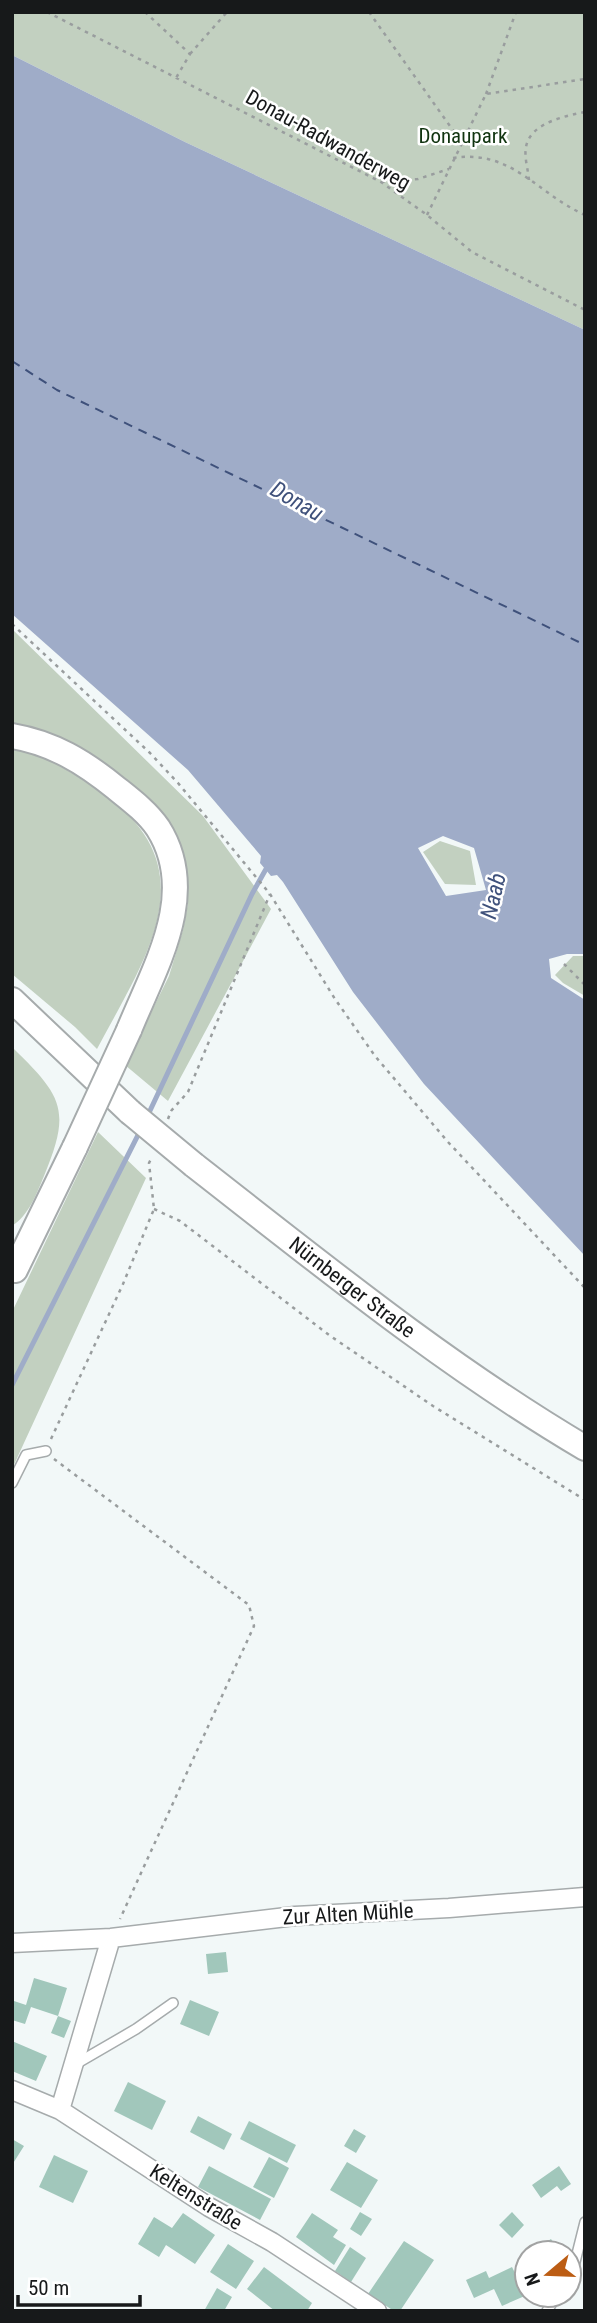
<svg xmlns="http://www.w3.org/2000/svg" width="597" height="2323" viewBox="0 0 597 2323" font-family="'Roboto Condensed',sans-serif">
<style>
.green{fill:#c2d0c0}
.water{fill:#9facc8;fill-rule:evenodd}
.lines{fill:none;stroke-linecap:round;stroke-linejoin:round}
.stream{stroke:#9facc8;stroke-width:5}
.ferry{stroke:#3f517b;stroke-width:2;stroke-dasharray:9 7;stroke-linecap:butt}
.building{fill:#a1c7bb}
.service-casing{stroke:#a6abac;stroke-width:12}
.minor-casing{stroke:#a6abac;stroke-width:21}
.secondary-casing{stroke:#a6abac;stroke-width:28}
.path{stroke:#999d9e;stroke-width:2.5;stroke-dasharray:3.5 5;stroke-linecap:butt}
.service{stroke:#fff;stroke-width:9}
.minor{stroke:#fff;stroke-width:18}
.secondary{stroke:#fff;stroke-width:24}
.secondary-bridge-casing{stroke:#a6abac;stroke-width:28;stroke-linecap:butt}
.secondary-bridge{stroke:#fff;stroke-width:24}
.labels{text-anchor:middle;stroke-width:5;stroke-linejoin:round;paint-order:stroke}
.park-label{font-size:21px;fill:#113410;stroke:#fff}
.street-label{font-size:21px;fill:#17191a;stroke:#fff}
.water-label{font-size:23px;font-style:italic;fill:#3f517b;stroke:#fff}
</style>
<rect width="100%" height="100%" fill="#f2f8f8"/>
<!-- green -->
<path class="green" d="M12,12H585V330L185,142L12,55Z
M12,629L203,816L271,909L168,1101L125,1065L169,976L183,930L188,903L183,866L139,792L85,750L12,725Z
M12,749C47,755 73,773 102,793C211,869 144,960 97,1049L75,1027L12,974Z
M440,841L470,851L476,885L445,884L423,852Z
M573,956H585V996L563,983L555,975Z
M12,1047C62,1096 72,1109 44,1176C36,1195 29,1215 12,1226Z
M98,1132L146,1178L12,1469V1312Z"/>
<!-- water -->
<path class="water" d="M12,55L185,142L585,330V954H567L549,959L551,978L585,1000V1256L424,1084L353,992L283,882L277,875L271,876L260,863L261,856L188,770L12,614ZM443,836L474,848L486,890L446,896L418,848Z"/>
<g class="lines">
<!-- stream -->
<path class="stream" d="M147,1117L252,894L266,869
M12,1385L141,1129"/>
<!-- ferry -->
<path class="ferry" d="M12,361L57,390L585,645"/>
</g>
<!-- building -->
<path class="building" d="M226,1952L228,1972L208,1974L206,1954Z
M34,1978L67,1988L58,2016L31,2007L25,2024L12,2020L14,2001L26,2005Z
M190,2000L219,2012L209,2036L180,2024Z
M58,2016L71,2021L64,2038L51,2033Z
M12,2041L47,2056L36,2081L12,2071Z
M128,2082L166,2101L152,2130L114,2111Z
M198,2116L232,2134L224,2150L190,2132Z
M249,2121L296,2145L287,2163L240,2139Z
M354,2129L366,2136L356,2153L344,2146Z
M12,2139L24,2146L12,2165Z
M54,2155L88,2171L73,2203L39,2187Z
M269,2157L289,2168L274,2198L253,2187Z
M347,2162L378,2180L361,2208L330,2190Z
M209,2166L271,2199L260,2220L198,2187Z
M559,2166L571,2184L561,2191L557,2186L541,2198L532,2185Z
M360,2212L372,2219L361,2236L350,2229Z
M512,2212L524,2225L512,2238L499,2225Z
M183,2213L215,2235L195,2264L166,2245L159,2257L138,2244L154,2217L172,2228Z
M312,2213L338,2230L333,2237L346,2245L334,2265L296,2237Z
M551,2239L560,2253H529Z
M404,2241L434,2260L400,2311H394L368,2294Z
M228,2244L254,2261L236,2289L210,2272Z
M350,2247L366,2258L351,2282L335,2271Z
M264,2267L312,2303L307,2311H275L247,2289Z
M512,2267L519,2281L527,2277V2295L502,2306L494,2289L474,2298L466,2280L486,2271L489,2278Z
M217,2288L232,2297L224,2311H204Z"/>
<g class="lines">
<defs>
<path id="service" d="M12,1483L26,1455L46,1451
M74,2065L136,2029L173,2003
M569,2275L574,2266L585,2222
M547,2311L557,2295"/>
<path id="minor" d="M12,1943L111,1938L295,1916L449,1908L585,1897
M12,2090L60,2110L209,2207L272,2242L377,2311
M60,2110L111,1938"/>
<g id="secondary">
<path d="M12,736C53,743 84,762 116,788C131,800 147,812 158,828C200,894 154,968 129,1030"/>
<path d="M12,1000L130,1112"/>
<path id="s1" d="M194,1165C321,1264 446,1366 585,1448"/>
<path d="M12,1268L15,1270L75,1147"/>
</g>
</defs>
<!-- service casing -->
<use href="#service" class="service-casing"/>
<!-- minor casing -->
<use href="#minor" class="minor-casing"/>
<!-- secondary casing -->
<use href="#secondary" class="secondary-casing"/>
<!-- path -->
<path class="path" d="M47,12L381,182L427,215L472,252L585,310
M145,12L190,54L176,78
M369,12L462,143
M190,54L227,12
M486,94L516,12
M453,158C512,149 536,193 585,215
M529,180C528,169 524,157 526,147C530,123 565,116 585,112
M381,182L418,179L449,169
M427,215L486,94L585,79
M12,624L150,753L178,783L270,894L335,999L375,1056L448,1142L585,1288
M564,964L585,985
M168,1119L171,1111L188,1092L270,894
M154,1209L180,1221L329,1335L433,1406L585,1500
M51,1439L123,1284L154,1209L149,1163L152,1157
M54,1459L249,1605L254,1626L120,1919"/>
<!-- service -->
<use href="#service" class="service"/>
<!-- minor -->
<use href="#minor" class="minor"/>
<!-- secondary -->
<use href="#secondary" class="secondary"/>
<defs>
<path id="secondary-bridge" d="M130,1112L194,1165
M75,1147L129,1030"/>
</defs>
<!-- secondary-bridge casing -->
<use href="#secondary-bridge" class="secondary-bridge-casing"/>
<!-- secondary-bridge -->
<use href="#secondary-bridge" class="secondary-bridge"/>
</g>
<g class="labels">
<!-- park labels -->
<g class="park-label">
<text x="463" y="143">Donaupark</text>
</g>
<!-- street labels -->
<g class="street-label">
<text transform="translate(328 140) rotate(29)" y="7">Donau-Radwanderweg</text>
<text dy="7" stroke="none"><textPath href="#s1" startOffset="200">Nürnberger Straße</textPath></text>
<text transform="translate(348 1914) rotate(-3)" y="7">Zur Alten Mühle</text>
<text transform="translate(196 2197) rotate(32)" y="7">Keltenstraße</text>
</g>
<!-- water labels -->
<g class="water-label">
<text transform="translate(297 501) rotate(30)" y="8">Donau</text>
<text transform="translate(493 896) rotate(-77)" y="8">Naab</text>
</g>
</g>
<!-- border -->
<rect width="597" height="2323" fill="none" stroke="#17191a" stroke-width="28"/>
<!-- north arrow -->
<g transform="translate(548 2274) rotate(251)"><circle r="33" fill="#ffffff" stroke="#a2a3a3" stroke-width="2"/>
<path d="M0-5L12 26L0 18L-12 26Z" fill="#bc5d14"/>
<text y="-10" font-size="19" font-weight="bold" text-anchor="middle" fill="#17191a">N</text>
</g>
<!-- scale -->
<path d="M18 2295v10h122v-10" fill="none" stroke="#17191a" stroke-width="3.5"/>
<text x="28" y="2295" font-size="21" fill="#17191a" stroke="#ffffff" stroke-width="5" paint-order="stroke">50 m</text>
</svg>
